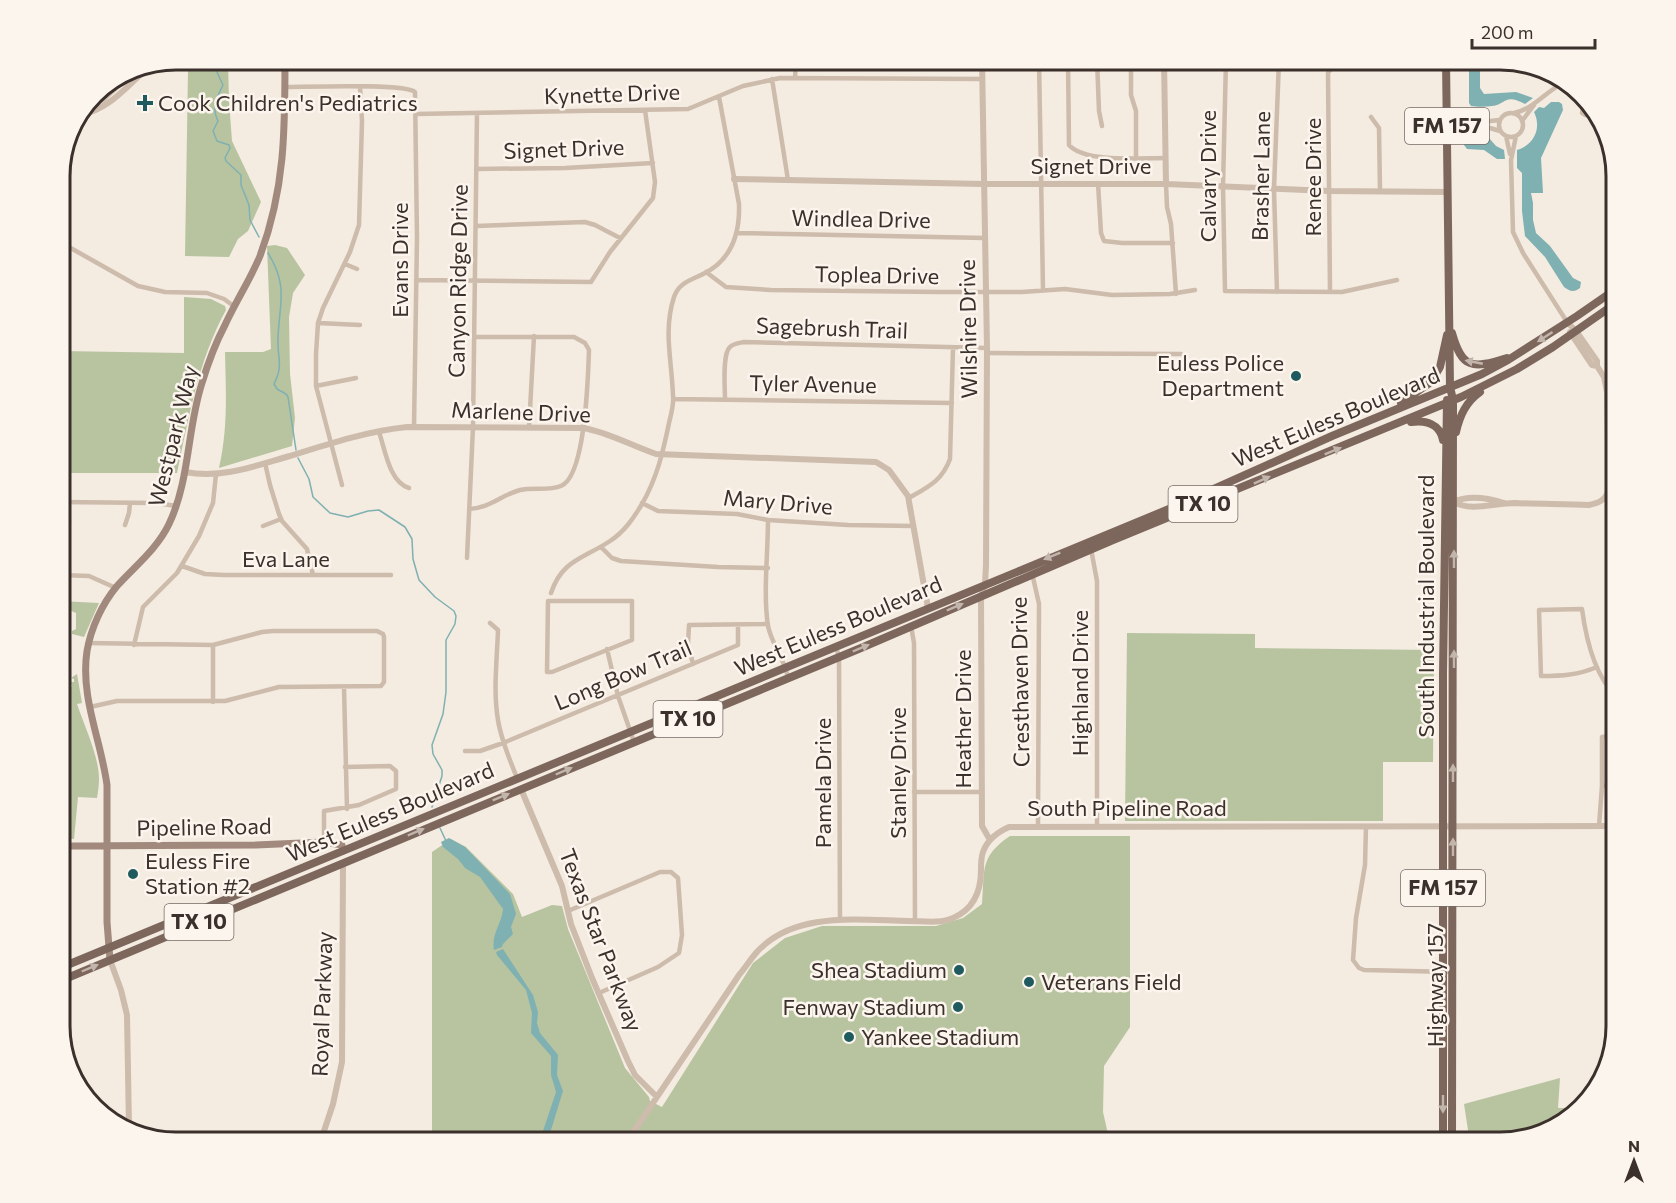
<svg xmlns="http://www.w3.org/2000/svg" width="1676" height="1203" viewBox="0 0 1676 1203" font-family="Commissioner,sans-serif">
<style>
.green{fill:#b8c4a0}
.water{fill:#7fb0b2}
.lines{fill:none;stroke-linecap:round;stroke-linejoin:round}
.stream{stroke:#7fb0b2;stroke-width:1.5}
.minor{stroke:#cdbbac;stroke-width:4.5}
.tertiary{stroke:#cdbbac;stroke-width:6}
.secondary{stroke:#a18a7d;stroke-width:7}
.primary{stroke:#7d675c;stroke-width:8}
.oneway{fill:#c2b5ac}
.poi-dot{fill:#1f5a5e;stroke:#fbf5ee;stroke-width:2}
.labels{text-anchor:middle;stroke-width:5;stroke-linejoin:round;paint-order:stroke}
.shield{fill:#fbf5ee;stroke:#756b66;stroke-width:1.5}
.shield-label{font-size:21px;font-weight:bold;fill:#3b302b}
.street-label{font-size:22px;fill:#3b302b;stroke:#fbf5ee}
.poi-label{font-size:22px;fill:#3b302b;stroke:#fbf5ee;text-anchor:start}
.rim{fill:none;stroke:#3b302b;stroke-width:3}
</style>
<rect width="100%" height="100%" fill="#f4ebe1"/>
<!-- green -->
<path class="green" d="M228,61L229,101L232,141L261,202L248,231L238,239L229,257L185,256L188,71Z
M275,245L287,248L305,275L293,293L289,317L290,374L295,418L292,446L219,468C228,428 226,393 225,352H263L271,349L267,246Z
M184,297L211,299L225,306L226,310C198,361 189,417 177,473H60V351L184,353Z
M1607,584H1616V635L1613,628Z
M60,601L99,603L84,637L72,634V631L76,629V613L69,610L63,613V629L68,630L62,638Z
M1127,633L1255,634V648L1434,650L1433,762H1383V821H1125Z
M77,674L82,703L77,704C84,725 99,756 99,779C99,785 98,792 97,798L78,797L74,839L60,838L61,691L64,693L72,686L70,682H74V679L71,678Z
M1010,836H1130V1027L1104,1066L1103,1112L1110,1143H432V852L451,839L466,847L513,894L522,917L552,905L562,906L568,929L625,1068L649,1097L650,1101L662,1107L753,963L785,938L822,926H936L963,918L982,904C985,870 979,857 1010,836Z
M1560,1078L1558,1108H1579L1551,1131L1499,1143H1470L1464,1104Z"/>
<!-- water -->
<path class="water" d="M1473,66L1480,69V88L1484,94L1516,92L1533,98L1525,104C1504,93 1507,104 1492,106C1485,107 1477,107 1471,106L1469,103V67Z
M1551,102H1559L1562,104L1563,110L1541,158L1543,193H1531L1533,203V220L1536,233L1550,246L1573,278L1581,282L1580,288C1574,293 1569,291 1564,287L1545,257L1525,236L1522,211V173L1517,168V150C1534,145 1542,128 1534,112L1539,107L1544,108Z
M1489,138L1496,146L1504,150L1505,159H1497L1484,150L1467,149L1464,145L1466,139Z
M449,838L465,847L510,894L516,914L511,927L513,934L503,944L502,947L494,950C491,934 502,923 503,909L480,877L465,868L458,859L443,847L441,842Z
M503,949L533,995L538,1012L537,1023L540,1033L558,1055L557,1075L563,1091L547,1143H539L556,1092L551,1075V1056L531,1033L532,1013L526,990L497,955L496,952Z"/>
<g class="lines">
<!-- stream -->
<path class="stream" d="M217,60L216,70L223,85C217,98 211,107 218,121L213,131L217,141L229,145L230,148L225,158L226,161L241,175V185L249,205L250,220L259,237
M268,253C289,287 279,303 278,339C277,359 284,364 274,384L277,389L286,394L288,397L296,450
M298,458L309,479L313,497L330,513L348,517L368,511L379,510L405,527L412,539L413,559L419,580L435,597L454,611L456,616L455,624L446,640V692L443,714L432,745L433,754L442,770V776L432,807
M440,828L446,841"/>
<!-- minor -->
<path class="minor" d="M1039,60L1043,290
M1068,60L1069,145C1085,163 1140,158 1165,158
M1097,60L1099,111L1102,126
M1131,60V95L1136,111V157
M1226,60L1223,186L1225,291L1342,292L1397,280
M795,78L796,60
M772,79L788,180
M285,87C305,87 406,83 415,92L417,238L414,427
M1584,101L1582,113L1585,115H1596
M1499 125a12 12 0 1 1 24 0a12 12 0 1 1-24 0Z
M1514,113C1534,109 1547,90 1565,82
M416,114L688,109L743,86L780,78L983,79
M1371,117L1379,128L1380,191
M1522,121L1534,105
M1447,123H1474L1499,120
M1447,128H1490L1500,131
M1506,136L1510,154
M1516,136L1511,160L1513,232L1523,253L1567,322
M476,169L565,168L653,163
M1098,183L1101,233L1104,241L1122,243H1173
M1166,184L1167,207L1171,224L1176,294
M476,226L585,222L595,225L620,238
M737,233L985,238
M60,242L138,286L165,292L207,293L224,299L235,307
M345,264L357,269
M706,272L726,287L771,290L938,292H1022L1065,289L1112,295L1170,294L1195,290
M416,280L591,282L610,252L653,198L655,182L645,110
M1277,292L1274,189L1279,60
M1330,292L1328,73L1334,65
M318,323L360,325
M987,353L1181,354
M316,386L356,378
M674,399L952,403
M725,399C725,388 722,354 730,347C734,343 740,343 744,342L987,348
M529,428L534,336
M379,432C385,449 389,482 409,488
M265,463L270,485L279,514L282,521L307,549L313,575
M342,485L316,386V354L318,323L323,308L350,252L359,225L362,121L360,87
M909,498C928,487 942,481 950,459L953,348
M60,502L157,503L176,506
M68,502L69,522
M642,503L658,511L737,514L768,520L848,525L913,526
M469,509C490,508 501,495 520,490C533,487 549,491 561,486C586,476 588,375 589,350L585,343L574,337H475
M768,520C768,553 763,594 768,626C772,645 785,660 788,678
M125,525L129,513L130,503
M263,526L281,519
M601,547L612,558L621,561L718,567L768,568
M1091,549L1097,581V826
M467,558L473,427L477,113
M182,566L205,574L224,575H391
M1032,573L1039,604L1038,826
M60,575L89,576L116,588
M551,593C562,560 583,559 610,541C624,532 633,519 642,504C657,478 663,452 669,423C671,414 674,405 673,396C672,361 663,331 674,297C679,282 692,280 705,273C732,259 740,233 739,204L719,97
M548,601H632V640L552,672H547Z
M490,623L498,630C497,660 493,691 498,720C501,740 510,760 517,778
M911,626L914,643L915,921
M88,643L213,645L262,632L273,631H377L383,634L384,637V682L381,686L279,687L225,701H117L90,707
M134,645L143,607L177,573L199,536L213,503L216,474
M213,645V702
M836,647L839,657L840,920
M607,649L618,696L634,742
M693,664L688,644L689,625L768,624
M1597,667C1578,675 1562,676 1541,676L1539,610L1582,609C1586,639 1594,675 1616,696
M344,687L347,809
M465,751H480L503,743L738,645V625
M1602,786L1616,785
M914,792H981
M1366,826L1365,865L1356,918L1353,960L1359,968L1364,970L1453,972
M1599,826L1602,786V737L1616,735
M324,842V811L359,805L396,789V771L390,766L345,767
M568,911L660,872H671L678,878L682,935L679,953L658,967L599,993
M149,1134L275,1138L302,1143"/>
<!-- tertiary -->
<path class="tertiary" d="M982,60L987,348L986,565L985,584L981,596L982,826L990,840
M1164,60L1166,184
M86,107L103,99L124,80
M80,115C106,110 122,92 141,74
M734,179L984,184H1166L1329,191L1448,192
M1570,332L1592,365L1597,366
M185,472C222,479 255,466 290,456C328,444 368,431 407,427L583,428C608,432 632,446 656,454L876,462L889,470L908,496L928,608
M1453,502C1468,495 1488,498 1504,503
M1454,502C1471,512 1495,503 1514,503C1539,504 1564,504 1589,505C1599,503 1606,500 1609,489L1607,392L1604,377L1597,366V361L1576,331L1567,322
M521,789L562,886L571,924L592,978L628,1061L635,1075L657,1097
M110,960L121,990L127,1015L129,1127
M320,1143L333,1104L342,1062L343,863
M626,1143L739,975C745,968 750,960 756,953C793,911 858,920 908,921C922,921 940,924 953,918C974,909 981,891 981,870C981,864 981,857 983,852C987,840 998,832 1009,827L1616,826"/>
<!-- secondary -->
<path class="secondary" d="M60,846L256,845L324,842L342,845L343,851
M110,960L107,922V785C101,740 80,697 87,651C91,628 102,604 117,586C135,566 157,549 169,524C190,480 187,429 202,383C208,363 215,344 225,325C236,301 250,280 260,256C285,189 285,130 285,60"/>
<!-- primary -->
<path class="primary" d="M1446,60L1450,387L1453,400L1452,1143
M1452,333C1462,369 1472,369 1507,358
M1401,403L1431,382L1440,367L1447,335
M1411,422C1426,420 1440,424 1443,440
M1456,432C1460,415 1466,402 1480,392
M60,968L1169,509L1332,436L1482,374L1508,360L1577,316L1616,289
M60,981L861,648L1113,540L1461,397L1517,369L1553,347L1616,303
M1443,1143V674L1447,400"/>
</g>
<!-- one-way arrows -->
<defs><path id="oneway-solid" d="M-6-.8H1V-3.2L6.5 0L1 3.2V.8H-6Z" transform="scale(1.5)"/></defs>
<g class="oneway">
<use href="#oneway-solid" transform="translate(1545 337) rotate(147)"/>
<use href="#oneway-solid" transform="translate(1474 362) rotate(-169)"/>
<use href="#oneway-solid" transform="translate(1333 451) rotate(-22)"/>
<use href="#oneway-solid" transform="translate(1262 480) rotate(-24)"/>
<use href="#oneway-solid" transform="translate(1052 556) rotate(158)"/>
<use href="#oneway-solid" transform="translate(1454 559) rotate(-90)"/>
<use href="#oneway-solid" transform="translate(955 607) rotate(-23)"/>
<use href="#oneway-solid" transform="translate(861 648) rotate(-23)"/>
<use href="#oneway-solid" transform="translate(1454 659) rotate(-90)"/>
<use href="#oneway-solid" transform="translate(564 771) rotate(-23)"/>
<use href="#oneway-solid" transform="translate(1453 773) rotate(-90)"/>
<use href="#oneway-solid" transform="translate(501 797) rotate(-22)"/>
<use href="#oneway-solid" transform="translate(416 832) rotate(-23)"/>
<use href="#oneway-solid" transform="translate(1453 847) rotate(-90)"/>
<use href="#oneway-solid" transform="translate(90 968) rotate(-23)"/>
<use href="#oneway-solid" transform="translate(1443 1104) rotate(90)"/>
</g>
<!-- markers -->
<g class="poi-dot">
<path d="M142 94h6v6h6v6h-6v6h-6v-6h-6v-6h6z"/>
<circle cx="1296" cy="376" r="6"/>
<circle cx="133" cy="874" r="6"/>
<circle cx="959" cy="970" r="6"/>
<circle cx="1029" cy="982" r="6"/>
<circle cx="958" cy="1007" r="6"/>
<circle cx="849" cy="1037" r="6"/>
</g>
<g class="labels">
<!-- shield labels -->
<g class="shield">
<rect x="1405" y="108" width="84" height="36" rx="4.5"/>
<rect x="1168.5" y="486" width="69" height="36" rx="4.5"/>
<rect x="653.5" y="701" width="69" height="36" rx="4.5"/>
<rect x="1401" y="870" width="84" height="36" rx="4.5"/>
<rect x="164.5" y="904" width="69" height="36" rx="4.5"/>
</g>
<g class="shield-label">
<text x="1447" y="133">FM 157</text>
<text x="1203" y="511">TX 10</text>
<text x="688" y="726">TX 10</text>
<text x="1443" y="895">FM 157</text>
<text x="199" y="929">TX 10</text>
</g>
<!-- street labels -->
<g class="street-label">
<text transform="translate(612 94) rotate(-2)" y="8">Kynette Drive</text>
<text transform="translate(564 149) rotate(-2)" y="8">Signet Drive</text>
<text x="1091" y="174">Signet Drive</text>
<text transform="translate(1208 176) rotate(-90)" y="8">Calvary Drive</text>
<text transform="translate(1261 176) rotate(-89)" y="8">Brasher Lane</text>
<text transform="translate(1313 177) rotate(-90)" y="8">Renee Drive</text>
<text transform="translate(861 219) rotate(1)" y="8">Windlea Drive</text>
<text transform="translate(400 260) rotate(-90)" y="8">Evans Drive</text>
<text transform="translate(877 275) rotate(1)" y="8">Toplea Drive</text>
<text transform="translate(458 281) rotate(-89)" y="8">Canyon Ridge Drive</text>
<text transform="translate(832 328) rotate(2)" y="8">Sagebrush Trail</text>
<text transform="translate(968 329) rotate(-91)" y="8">Wilshire Drive</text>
<text transform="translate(813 384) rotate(1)" y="8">Tyler Avenue</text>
<text transform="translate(521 412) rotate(2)" y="8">Marlene Drive</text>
<text transform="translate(1336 417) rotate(-23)" y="8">West Euless Boulevard</text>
<text transform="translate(173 436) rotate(-76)" y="8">Westpark Way</text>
<text transform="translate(778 502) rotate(5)" y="8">Mary Drive</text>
<text x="286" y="567">Eva Lane</text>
<text transform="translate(1426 606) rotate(-90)" y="8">South Industrial Boulevard</text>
<text transform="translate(838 626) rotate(-23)" y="8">West Euless Boulevard</text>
<text transform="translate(623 675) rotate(-23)" y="8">Long Bow Trail</text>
<text transform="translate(1020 682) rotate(-91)" y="8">Cresthaven Drive</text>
<text transform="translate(1080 683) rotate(-90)" y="8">Highland Drive</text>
<text transform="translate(963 719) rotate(-90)" y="8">Heather Drive</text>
<text transform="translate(898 773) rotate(-90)" y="8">Stanley Drive</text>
<text transform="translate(823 783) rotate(-90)" y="8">Pamela Drive</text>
<text x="1127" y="816">South Pipeline Road</text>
<text transform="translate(390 812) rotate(-23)" y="8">West Euless Boulevard</text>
<text transform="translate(204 827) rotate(-1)" y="8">Pipeline Road</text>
<text transform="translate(601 940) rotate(69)" y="8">Texas Star Parkway</text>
<text transform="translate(1435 985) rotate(-90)" y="8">Highway 157</text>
<text transform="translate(322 1004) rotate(-88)" y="8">Royal Parkway</text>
</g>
<!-- poi labels -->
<g class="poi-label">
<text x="158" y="111">Cook Children's Pediatrics</text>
<text x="1284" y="371" text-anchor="end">Euless Police<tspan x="1284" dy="25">Department</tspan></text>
<text x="145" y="869">Euless Fire<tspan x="145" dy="25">Station #2</tspan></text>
<text x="947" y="978" text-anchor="end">Shea Stadium</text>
<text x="1041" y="990">Veterans Field</text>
<text x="946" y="1015" text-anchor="end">Fenway Stadium</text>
<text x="861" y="1045">Yankee Stadium</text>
</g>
</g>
<!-- crop -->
<path d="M0 0H1676V1203H0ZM176 70H1500A106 106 0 0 1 1606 176V1026A106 106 0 0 1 1500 1132H176A106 106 0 0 1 70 1026V176A106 106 0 0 1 176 70Z" fill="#fbf5ee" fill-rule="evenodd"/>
<path class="rim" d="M176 70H1500A106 106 0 0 1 1606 176V1026A106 106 0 0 1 1500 1132H176A106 106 0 0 1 70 1026V176A106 106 0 0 1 176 70Z"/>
<!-- north arrow -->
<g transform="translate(1634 1161)" stroke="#fbf5ee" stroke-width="4.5" paint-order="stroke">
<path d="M0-4.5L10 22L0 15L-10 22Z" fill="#3b302b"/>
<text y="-9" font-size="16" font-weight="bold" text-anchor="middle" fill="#3b302b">N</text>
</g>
<!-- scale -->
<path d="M1472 39v9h123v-9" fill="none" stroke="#3b302b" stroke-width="3"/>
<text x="1481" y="39" font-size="18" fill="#3b302b" stroke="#fbf5ee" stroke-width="4.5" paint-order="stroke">200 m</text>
</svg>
